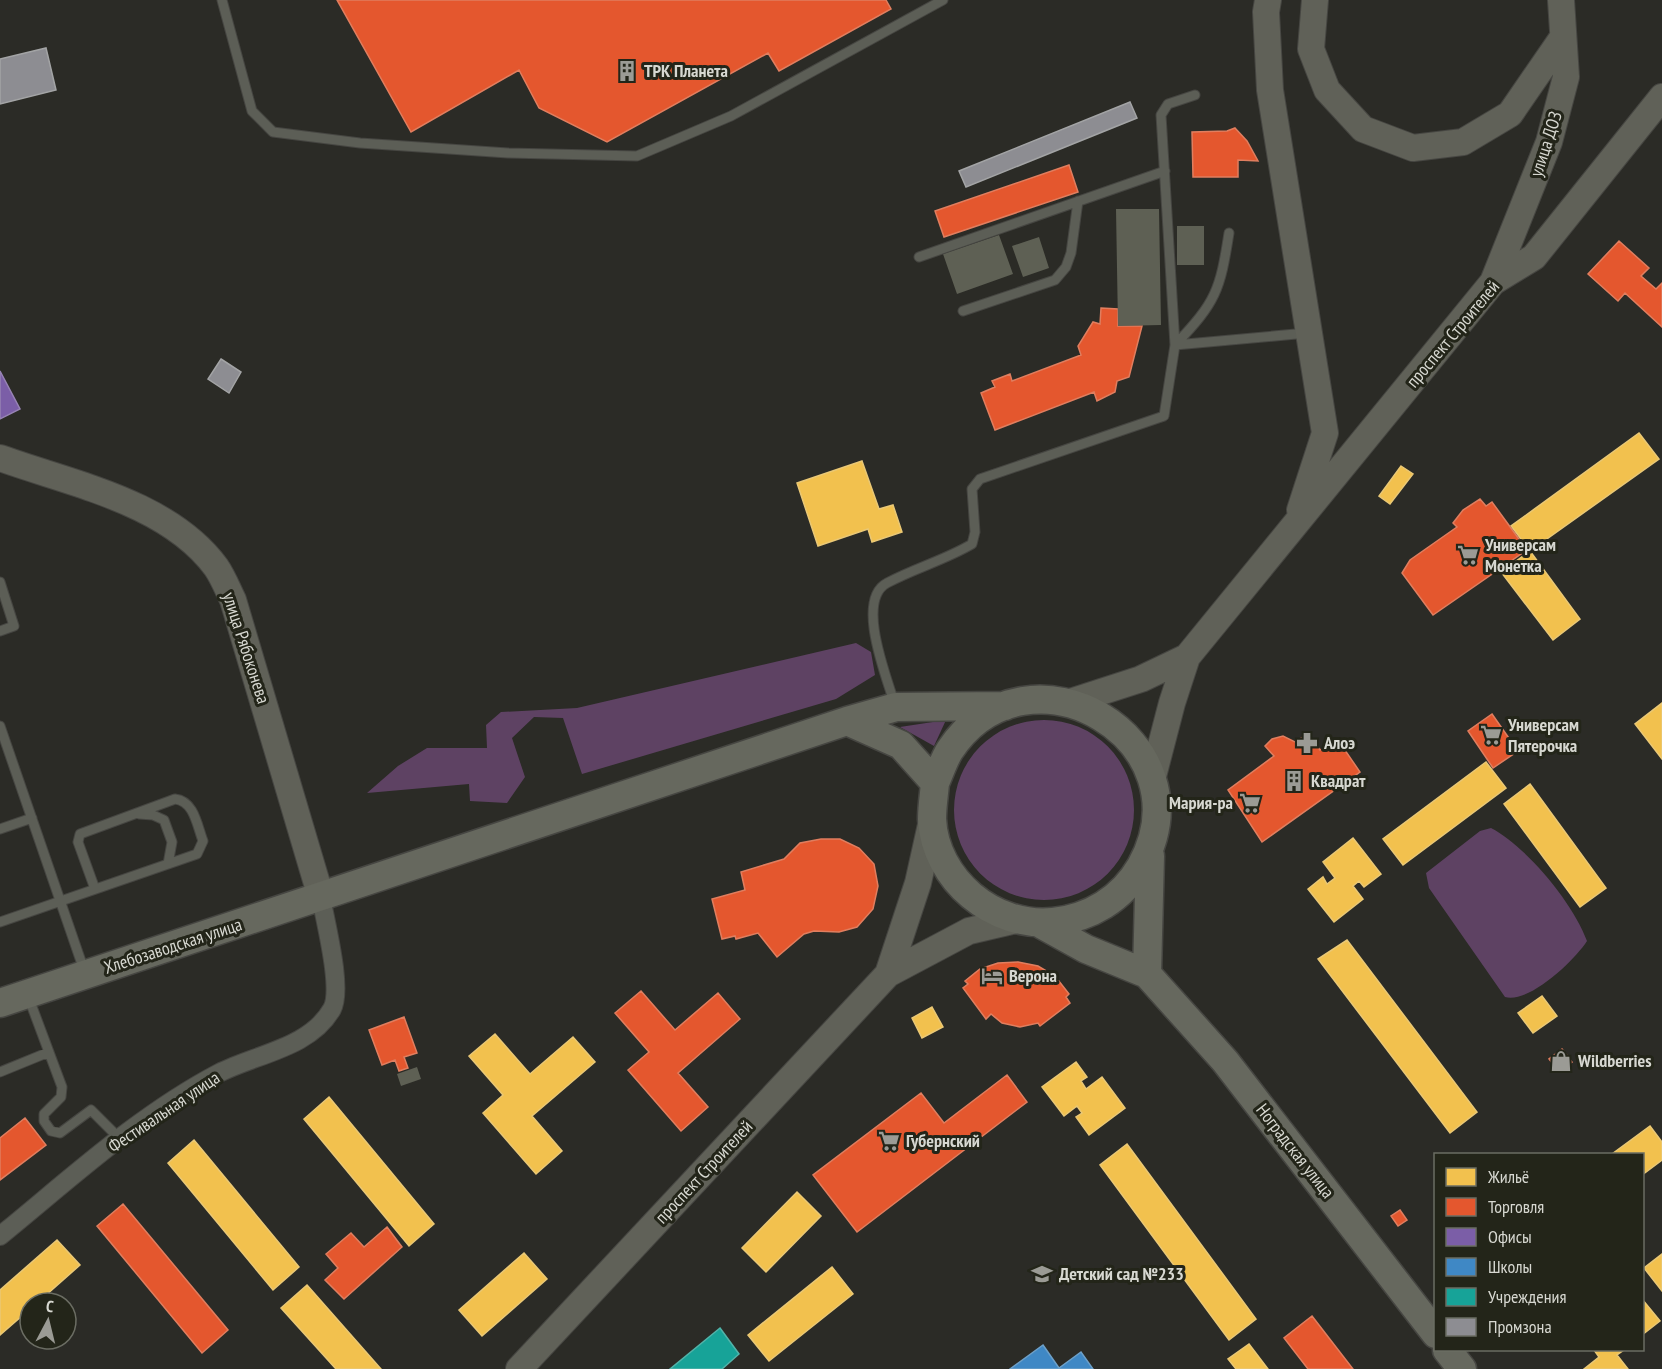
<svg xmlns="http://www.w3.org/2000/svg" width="1662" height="1369" viewBox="0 0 1662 1369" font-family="'PT Sans Narrow',sans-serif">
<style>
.green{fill:#5e4263}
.homes{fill:#f2c14e;stroke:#eac875;stroke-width:1.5}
.shops{fill:#e4572e;stroke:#e07e5f;stroke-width:1.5}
.offices{fill:#7b5ea7;stroke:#9783b4;stroke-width:1.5}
.schools{fill:#3f88c5;stroke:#6da0c9;stroke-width:1.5}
.public{fill:#17a398;stroke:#51b3a9;stroke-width:1.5}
.industry{fill:#8d8d92;stroke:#a3a4a5;stroke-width:1.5}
.building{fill:#5e6054}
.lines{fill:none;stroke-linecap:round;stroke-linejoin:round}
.lane-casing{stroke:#464642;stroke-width:11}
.street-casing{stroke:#464642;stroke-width:20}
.secondary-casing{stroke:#464642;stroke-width:28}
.primary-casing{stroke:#464642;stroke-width:31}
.lane{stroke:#5c5e56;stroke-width:9}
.street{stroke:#5c5e56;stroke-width:18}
.secondary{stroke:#606158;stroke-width:26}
.primary{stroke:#66685e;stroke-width:28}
.labels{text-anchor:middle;stroke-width:6;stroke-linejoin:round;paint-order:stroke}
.poi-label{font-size:18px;font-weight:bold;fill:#d7d8d1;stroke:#232519;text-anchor:start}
.street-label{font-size:18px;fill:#d7d8d1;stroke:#232519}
</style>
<rect width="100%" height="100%" fill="#2b2b26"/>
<!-- green -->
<path class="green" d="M856,643L871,652L875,675L836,699L582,774L563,718L534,717L512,738L525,777L507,803L470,801L469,784L367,793L398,766L427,748H487L486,725L501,712L577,708Z
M946,720L934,746L900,727Z
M954 810a90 90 0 1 1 180 0a90 90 0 1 1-180 0Z
M1491,828C1527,847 1573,903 1587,941C1575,960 1529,1004 1505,997L1429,888L1426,873L1480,831Z"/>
<!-- homes -->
<path class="homes" d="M1639,433L1659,459L1530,551L1511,526Z
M862,461L879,509L893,505L902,532L872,542L868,529L818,546L797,483Z
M1401,466L1413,474L1390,504L1379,496Z
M1530,551L1580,619L1553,640L1501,572Z
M1662,703V759L1635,724Z
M1486,762L1506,788L1403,865L1383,839Z
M1530,784L1606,888L1580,907L1504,804Z
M1353,838L1381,874L1364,887L1359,881L1353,886L1363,899L1334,922L1308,889L1323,877L1327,884L1335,878L1323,862Z
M1347,940L1477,1112L1450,1133L1318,959Z
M1542,996L1557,1016L1533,1033L1518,1013Z
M932,1007L943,1027L922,1038L912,1018Z
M495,1034L530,1074L573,1037L595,1062L532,1116L562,1151L536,1174L483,1113L503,1095L469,1056Z
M1076,1062L1087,1077L1081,1081L1086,1089L1102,1077L1125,1108L1089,1135L1076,1117L1082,1113L1077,1106L1064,1116L1042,1087Z
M329,1097L434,1224L409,1246L304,1119Z
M1650,1126L1662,1142V1160L1642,1175V1154H1612Z
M194,1140L299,1267L273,1290L168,1163Z
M1127,1144L1256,1319L1229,1340L1100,1165Z
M797,1192L821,1216L766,1272L742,1248Z
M57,1240L80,1265L37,1303H30V1309L0,1335V1290Z
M524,1253L547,1279L482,1336L459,1310Z
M1662,1254V1291L1644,1268Z
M832,1267L853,1294L769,1361L748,1335Z
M307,1285L381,1369H336L281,1308Z
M1642,1299L1660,1321L1642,1335Z
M1249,1344L1268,1369H1236L1228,1359Z
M1594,1350H1624L1617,1355L1628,1369H1584L1599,1357Z"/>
<!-- shops -->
<path class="shops" d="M337,0H886L891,9L779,71L768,53L607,142L539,108L519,70L411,132Z
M1235,128L1247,141L1258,161L1238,160V177H1193L1192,132L1227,131Z
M1069,165L1078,192L944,237L935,211Z
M1619,241L1649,268L1641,276L1656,289L1662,283V327L1625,293L1618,301L1588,274Z
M1101,308L1118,309V326H1142L1129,377L1117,381L1115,392L1097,401L1094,392L995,430L981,393L995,387L992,381L1010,374L1012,381L1081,355L1078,346L1093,322L1100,324Z
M1480,499L1486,506L1492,502L1527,550L1433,615L1402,573L1410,560L1457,527L1453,523L1463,510Z
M1492,714L1518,751L1493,768L1468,731Z
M1308,734L1320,750L1338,740L1360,772L1262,842L1228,790L1274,756L1265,746L1272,739L1283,736L1295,742Z
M821,839H840L859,848L874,864L878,886L873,909L857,927L839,932L814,931L804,934L777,957L758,933L736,939L735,936L722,939L712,899L745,890L741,872L784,859L800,843Z
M1018,962L1038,966L1055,976L1069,994L1066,997L1070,1003L1040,1026L1038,1023L1020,1027L1002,1023L991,1014L986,1019L963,988L968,984L965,981L980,969L998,963Z
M641,991L675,1030L718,993L740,1019L678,1073L708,1107L681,1131L628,1070L649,1052L615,1013Z
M404,1017L417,1053L404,1057L408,1068L399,1071L395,1060L382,1065L369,1030Z
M1562,1049L1572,1062L1559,1072L1549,1059Z
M1007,1075L1027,1102L857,1232L813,1175L921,1093L944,1123Z
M25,1118L46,1145L0,1180V1138Z
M123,1204L228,1330L202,1353L97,1226Z
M1400,1210L1407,1220L1398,1226L1391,1216Z
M387,1227L402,1247L344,1299L325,1280L338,1268L326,1254L351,1233L364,1247Z
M1312,1316L1353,1369H1308L1284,1338Z"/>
<!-- offices -->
<path class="offices" d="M0,371L20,409L0,419Z"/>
<!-- schools -->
<path class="schools" d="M1043,1345L1059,1368L1081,1352L1093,1369H1010Z"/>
<!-- public -->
<path class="public" d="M720,1328L739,1354L722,1369H670Z"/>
<!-- industry -->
<path class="industry" d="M46,48L56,90L0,104V59Z
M1130,102L1137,118L966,187L959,171Z
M221,359L241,372L229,393L208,379Z"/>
<!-- building -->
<path class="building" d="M1116,209H1159L1161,325L1118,326Z
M1177,226H1204V265H1177Z
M999,235L1013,274L957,294L943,254Z
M1039,237L1049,268L1023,277L1012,246Z
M417,1067L421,1079L401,1086L397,1074Z"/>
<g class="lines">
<defs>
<path id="lane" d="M222,0L252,111L273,132L360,143L508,153L637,156L731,116L943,0
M919,257L1165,171
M963,311L1055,280L1066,267L1071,253L1078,201
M1175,345L1307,333
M1175,345C1216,302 1220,291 1229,233
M0,582L14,626L0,631
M895,705C887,678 855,600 887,583C915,568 945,560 972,544L975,532L972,489L980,479L1164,416L1175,345L1161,115L1168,104L1195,95
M0,726L84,970
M139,814L153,815L164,820L172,842L168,864
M0,829L32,818
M0,922C66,899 132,876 197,854L203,841C197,825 194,801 175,799L80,834L78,842L95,889
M28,996L62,1087L61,1097L44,1114V1121L51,1131L60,1133L91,1110L120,1139
M0,1072L49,1052"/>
<path id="street" d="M0,1236C70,1179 139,1115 219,1073C256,1054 310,1048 332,1009C343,989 325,921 321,897"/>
<path id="secondary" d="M1268,0L1266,12L1270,90L1325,433L1300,510
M1315,0L1311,49L1327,90L1363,129L1413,148L1463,142L1510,114L1563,37
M1493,282L1549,142L1566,77L1561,0
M0,458C72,484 168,502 216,567C223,577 228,590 233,600L321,897
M1070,702L1141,679L1187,657
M1152,780L1172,703L1187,657L1493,282L1534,257L1662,97
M888,974L918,883L932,820
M519,1369L888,974L969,931L1016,920"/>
<path id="primary" d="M847,721L901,745L935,783C934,795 932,807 932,819C935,880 994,928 1053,922C1090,918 1122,899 1141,866C1211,740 1028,633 950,750C944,759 940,772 935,783
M1039,923L1086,949L1147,974L1225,1061L1436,1334
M1147,974L1150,856
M0,1003L847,721L896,707L1005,706
M1447,1350L1462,1369"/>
</defs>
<!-- lane casing -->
<use href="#lane" class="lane-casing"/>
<!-- street casing -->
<use href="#street" class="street-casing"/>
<!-- secondary casing -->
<use href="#secondary" class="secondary-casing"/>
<!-- primary casing -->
<use href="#primary" class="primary-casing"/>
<!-- lane -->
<use href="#lane" class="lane"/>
<!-- street -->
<use href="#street" class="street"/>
<!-- secondary -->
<use href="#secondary" class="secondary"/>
<!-- primary -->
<use href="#primary" class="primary"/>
</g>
<!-- icons -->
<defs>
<symbol id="building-bare" viewBox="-9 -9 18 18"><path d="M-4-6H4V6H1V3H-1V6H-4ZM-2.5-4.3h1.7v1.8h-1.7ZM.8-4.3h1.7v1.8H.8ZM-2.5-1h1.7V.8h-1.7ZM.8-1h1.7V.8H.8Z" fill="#9b9b95" stroke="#232519" stroke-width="2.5" paint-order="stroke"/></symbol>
<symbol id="supermarket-bare" viewBox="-9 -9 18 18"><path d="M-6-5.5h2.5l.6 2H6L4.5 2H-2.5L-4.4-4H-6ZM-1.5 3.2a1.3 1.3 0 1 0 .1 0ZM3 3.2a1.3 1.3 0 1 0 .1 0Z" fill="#9b9b95" stroke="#232519" stroke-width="2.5" paint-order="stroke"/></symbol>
<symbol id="pharmacy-bare" viewBox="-9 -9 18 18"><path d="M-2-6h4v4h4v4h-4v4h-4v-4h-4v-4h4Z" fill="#9b9b95" stroke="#232519" stroke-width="2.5" paint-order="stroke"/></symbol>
<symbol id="hotel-bare" viewBox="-9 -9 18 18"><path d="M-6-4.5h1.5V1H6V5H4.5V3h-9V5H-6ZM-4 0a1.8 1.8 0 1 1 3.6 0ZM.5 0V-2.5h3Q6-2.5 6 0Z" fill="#9b9b95" stroke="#232519" stroke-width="2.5" paint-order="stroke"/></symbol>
<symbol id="shop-bare" viewBox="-9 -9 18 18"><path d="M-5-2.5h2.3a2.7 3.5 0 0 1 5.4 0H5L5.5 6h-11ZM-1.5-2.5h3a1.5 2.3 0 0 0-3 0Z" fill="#9b9b95" stroke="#232519" stroke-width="2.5" paint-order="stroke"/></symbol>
<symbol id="school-bare" viewBox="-9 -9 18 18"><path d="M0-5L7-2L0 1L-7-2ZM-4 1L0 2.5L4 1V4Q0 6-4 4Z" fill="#9b9b95" stroke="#232519" stroke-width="2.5" paint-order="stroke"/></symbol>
</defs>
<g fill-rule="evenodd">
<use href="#building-bare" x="612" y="56" width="30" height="30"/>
<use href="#supermarket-bare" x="1453" y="540" width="30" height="30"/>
<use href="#supermarket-bare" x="1476" y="720" width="30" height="30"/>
<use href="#pharmacy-bare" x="1292" y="728" width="30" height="30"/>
<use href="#building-bare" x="1279" y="766" width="30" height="30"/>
<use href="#supermarket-bare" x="1235" y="788" width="30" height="30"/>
<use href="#hotel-bare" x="977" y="961" width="30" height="30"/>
<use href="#shop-bare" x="1546" y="1046" width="30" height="30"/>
<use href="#supermarket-bare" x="874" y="1126" width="30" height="30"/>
<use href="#school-bare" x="1027" y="1259" width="30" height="30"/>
</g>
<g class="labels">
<!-- poi labels -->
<g class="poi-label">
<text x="644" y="77">ТРК Планета</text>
<text x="1485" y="551">Универсам<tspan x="1485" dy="21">Монетка</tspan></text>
<text x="1508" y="731">Универсам<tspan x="1508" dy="21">Пятерочка</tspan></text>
<text x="1324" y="749">Алоэ</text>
<text x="1311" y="787">Квадрат</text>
<text x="1233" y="809" text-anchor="end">Мария-ра</text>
<text x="1009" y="982">Верона</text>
<text x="1578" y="1067">Wildberries</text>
<text x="906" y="1147">Губернский</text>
<text x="1059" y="1280">Детский сад №233</text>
</g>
<!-- street labels -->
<g class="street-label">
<text transform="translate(1546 144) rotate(-72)" y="6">улица ДОЗ</text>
<text transform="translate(1453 334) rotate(-50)" y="6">проспект Строителей</text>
<text transform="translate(246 648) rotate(72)" y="6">улица Рябоконева</text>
<text transform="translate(173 946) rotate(-18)" y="6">Хлебозаводская улица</text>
<text transform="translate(164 1112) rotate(-34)" y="6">Фестивальная улица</text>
<text transform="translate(1295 1151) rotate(52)" y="6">Ноградская улица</text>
<text transform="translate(704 1172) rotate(-47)" y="6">проспект Строителей</text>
</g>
</g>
<!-- legend -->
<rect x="1434" y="1153" width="210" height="198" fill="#232519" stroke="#6b6d63" stroke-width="1.5"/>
<rect x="1446" y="1168" width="30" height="18" fill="#f2c14e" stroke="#6b6d63" stroke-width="1.5"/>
<text x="1488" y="1183" font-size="18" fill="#d7d8d1">Жильё</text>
<rect x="1446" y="1198" width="30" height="18" fill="#e4572e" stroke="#6b6d63" stroke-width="1.5"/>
<text x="1488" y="1213" font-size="18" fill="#d7d8d1">Торговля</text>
<rect x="1446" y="1228" width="30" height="18" fill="#7b5ea7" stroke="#6b6d63" stroke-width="1.5"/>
<text x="1488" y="1243" font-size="18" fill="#d7d8d1">Офисы</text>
<rect x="1446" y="1258" width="30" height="18" fill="#3f88c5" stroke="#6b6d63" stroke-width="1.5"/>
<text x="1488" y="1273" font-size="18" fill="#d7d8d1">Школы</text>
<rect x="1446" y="1288" width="30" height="18" fill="#17a398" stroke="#6b6d63" stroke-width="1.5"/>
<text x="1488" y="1303" font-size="18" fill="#d7d8d1">Учреждения</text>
<rect x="1446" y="1318" width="30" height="18" fill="#8d8d92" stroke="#6b6d63" stroke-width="1.5"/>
<text x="1488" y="1333" font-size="18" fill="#d7d8d1">Промзона</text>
<!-- north arrow -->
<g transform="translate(48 1321) rotate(7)"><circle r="28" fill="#232519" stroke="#6b6d63" stroke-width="1.5"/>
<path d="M0-4.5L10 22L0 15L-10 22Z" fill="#9b9b95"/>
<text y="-9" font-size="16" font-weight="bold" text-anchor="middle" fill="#d7d8d1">С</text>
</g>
</svg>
